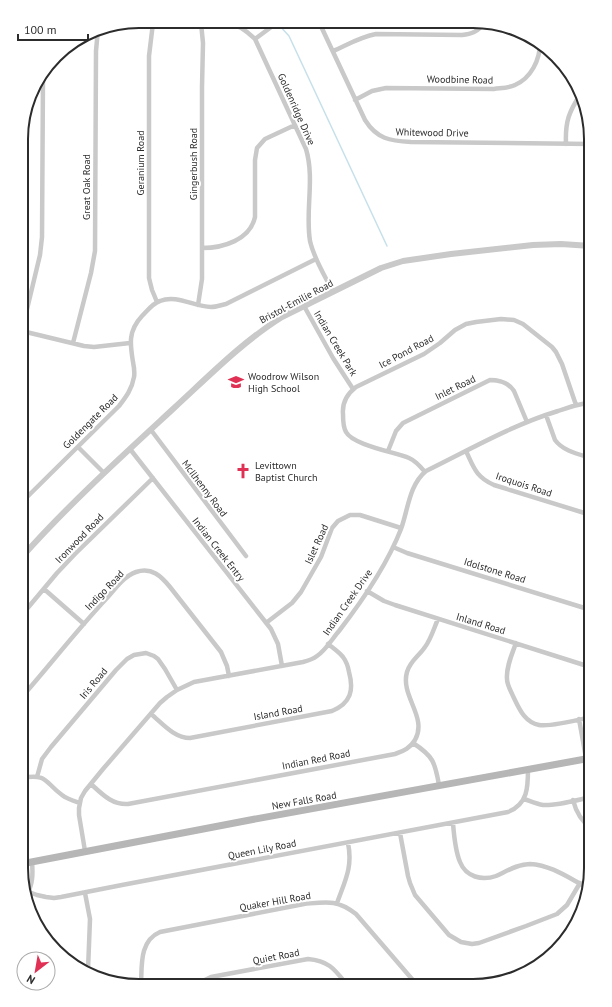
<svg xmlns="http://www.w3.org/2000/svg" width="612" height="1007" viewBox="0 0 612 1007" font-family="'PT Sans',sans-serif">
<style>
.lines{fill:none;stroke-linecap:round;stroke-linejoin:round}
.stream{stroke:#c6e0ea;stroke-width:1.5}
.minor{stroke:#c9c9c9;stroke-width:4.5}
.tertiary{stroke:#c9c9c9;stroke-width:6}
.secondary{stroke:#b6b6b6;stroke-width:7}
.labels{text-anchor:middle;stroke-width:4;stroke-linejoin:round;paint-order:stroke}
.street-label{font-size:10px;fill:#2c2c2c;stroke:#fff}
.poi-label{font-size:10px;fill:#2c2c2c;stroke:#fff;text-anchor:start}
.rim{fill:none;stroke:#2c2c2c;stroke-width:2}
</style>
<rect width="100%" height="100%" fill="#fff"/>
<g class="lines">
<!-- stream -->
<path class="stream" d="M278,24L289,36L387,246"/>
<!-- minor -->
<path class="minor" d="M140,21L177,26L217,21
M225,22C237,24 246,30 255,39L306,149C315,179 305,211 310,241C314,259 325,276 333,292
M319,22L365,120C377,139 390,141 411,142L591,144
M153,23L149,56V278L152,290L157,302
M255,39L278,22
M333,51C347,45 360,37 376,34L462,35C471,34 478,32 484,23
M355,100L372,91L386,88L494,89C501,88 509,88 515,85C531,78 540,60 540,43
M566,144C565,121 569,112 581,93
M202,248C223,248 250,240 255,217V160L257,148L265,139L295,125
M198,305L202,279V87L203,43L201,23
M304,306L333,358L353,389
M22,330L40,255L42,237L43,75
M22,331L84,346L94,347L130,343
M73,343L91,273L95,251L96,51L98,29
M546,415L555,440C563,451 578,454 591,458
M151,430L246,556
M78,447L104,473
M130,449L271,629L278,644L282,666
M388,451L396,431L403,423L490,380C500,380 509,383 514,391L527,422
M466,451C474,468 476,477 494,485L591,515
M425,472C420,466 416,461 409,458C394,452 353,445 346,432C343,427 343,420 343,414C342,403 347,394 356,387L424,354L440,343L455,330L466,324L476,322L501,319L514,320L523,324L552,347L556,352L562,364L576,405
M21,493L26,498
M21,503L119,406C126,397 132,389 134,377C135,372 134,367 133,362C130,344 128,331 142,316C147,311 153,303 160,301C177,294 194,307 211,307C216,307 221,305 226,304L316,259
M393,547L407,553L591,610
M44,589L84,624
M367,591L384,601L395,605L584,665L591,668
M21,616L57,573L75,554L153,478
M266,623L292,603L301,592L321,557L332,528L338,521L350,515H360L401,528
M516,643C512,654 506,667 507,679C507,685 511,691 513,696C519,708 524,722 539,725C550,727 578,720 591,717
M21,698C50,665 77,630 107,598C115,589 124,576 136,572C152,567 161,576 170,587L221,652L227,666L229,676
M151,714C162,723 174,738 190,738L332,711C351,703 354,690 349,672C348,666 346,661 343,657C339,652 333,648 328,644
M579,719L586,758
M413,743C433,756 435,762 439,785
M37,777L42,759L51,747L116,670L127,659L134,655L146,653L154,656L158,659L165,669L177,690
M21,778C48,773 44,782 62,795C67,799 74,801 80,803
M91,784C102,794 112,805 128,804L395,754C404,751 410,748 415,740C428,717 400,696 407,672C410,661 419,656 425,647C431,639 434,628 438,619
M524,799C530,801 536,804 543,805C556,806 577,800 591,797
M573,800C576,812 581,821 591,828
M453,823C454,836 455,850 460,862C466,877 482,881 496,876C507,871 518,864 530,864C551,865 569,878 586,887
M400,833L408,876L410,883L415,895L449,935L461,942L472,944L479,943L526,926L557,914L567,905L580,883
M85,851L79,815V808L81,798L85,791L103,769L160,703L167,697L177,690L194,682L303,662C307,661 313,659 317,656C326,650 332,639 339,631C363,600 387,565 401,529C408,510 409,485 426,471C469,450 512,425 558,411C569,407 580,404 591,402
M29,892L37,895L46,897L54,898L61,897L122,885L508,812C528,804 528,787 528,769
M85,893L90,919L88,970
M26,896C33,885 33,874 32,862
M337,903C345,881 353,867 348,843
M141,985C142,966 139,941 160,932L304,904C326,902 337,899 356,914L418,986
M200,985L205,980L211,977L308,959C330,961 335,970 348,986"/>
<!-- tertiary -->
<path class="tertiary" d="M21,558C68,505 121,457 173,409C208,377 242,342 282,317L381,268L403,261L451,254L533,245L561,244L591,246"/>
<!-- secondary -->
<path class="secondary" d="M21,864L250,820L591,758"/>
</g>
<!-- icons -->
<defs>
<symbol id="school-bare" viewBox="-9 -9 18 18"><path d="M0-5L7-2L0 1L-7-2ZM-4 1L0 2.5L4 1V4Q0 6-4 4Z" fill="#e03155" stroke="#fff" stroke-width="2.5" paint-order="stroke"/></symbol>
<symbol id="church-bare" viewBox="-9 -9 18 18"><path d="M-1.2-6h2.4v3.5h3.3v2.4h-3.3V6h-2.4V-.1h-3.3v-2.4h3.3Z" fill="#e03155" stroke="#fff" stroke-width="2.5" paint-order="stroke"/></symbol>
</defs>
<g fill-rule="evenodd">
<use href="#school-bare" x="225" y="371" width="22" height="22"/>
<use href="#church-bare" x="232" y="460" width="22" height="22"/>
</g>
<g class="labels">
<!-- street labels -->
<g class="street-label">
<text transform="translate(460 79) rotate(1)" y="4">Woodbine Road</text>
<text transform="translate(297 109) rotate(66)" y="4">Goldenridge Drive</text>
<text transform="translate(432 132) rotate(1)" y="4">Whitewood Drive</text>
<text transform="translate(140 163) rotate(-90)" y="4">Geranium Road</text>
<text transform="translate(193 164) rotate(-90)" y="4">Gingerbush Road</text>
<text transform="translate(86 187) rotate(-90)" y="4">Great Oak Road</text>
<text transform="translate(296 301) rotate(-28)" y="4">Bristol-Emilie Road</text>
<text transform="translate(336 343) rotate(59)" y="4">Indian Creek Park</text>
<text transform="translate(406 351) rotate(-28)" y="4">Ice Pond Road</text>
<text transform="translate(455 387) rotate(-26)" y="4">Inlet Road</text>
<text transform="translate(90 421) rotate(-45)" y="4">Goldengate Road</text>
<text transform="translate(524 484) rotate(18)" y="4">Iroquois Road</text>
<text transform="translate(205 488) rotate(53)" y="4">McIlhenny Road</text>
<text transform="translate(79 538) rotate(-46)" y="4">Ironwood Road</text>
<text transform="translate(316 544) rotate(-65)" y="4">Islet Road</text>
<text transform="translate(219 549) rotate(52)" y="4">Indian Creek Entry</text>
<text transform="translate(495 570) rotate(17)" y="4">Idolstone Road</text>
<text transform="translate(104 590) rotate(-46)" y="4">Indigo Road</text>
<text transform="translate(347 602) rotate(-55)" y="4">Indian Creek Drive</text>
<text transform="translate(481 623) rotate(17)" y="4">Inland Road</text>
<text transform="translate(93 683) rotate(-50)" y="4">Iris Road</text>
<text transform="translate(278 712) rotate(-10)" y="4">Island Road</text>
<text transform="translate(316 759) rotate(-11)" y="4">Indian Red Road</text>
<text transform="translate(304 800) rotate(-10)" y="4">New Falls Road</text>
<text transform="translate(262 849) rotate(-11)" y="4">Queen Lily Road</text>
<text transform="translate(275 901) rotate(-10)" y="4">Quaker Hill Road</text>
<text transform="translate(276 956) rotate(-11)" y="4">Quiet Road</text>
</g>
<!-- poi labels -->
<g class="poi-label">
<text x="248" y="380">Woodrow Wilson<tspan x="248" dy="12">High School</tspan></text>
<text x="255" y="469">Levittown<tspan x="255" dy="12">Baptist Church</tspan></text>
</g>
</g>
<!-- crop -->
<path d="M0 0H612V1007H0ZM139 28H473A111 111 0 0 1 584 139V868A111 111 0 0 1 473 979H139A111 111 0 0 1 28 868V139A111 111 0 0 1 139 28Z" fill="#fff" fill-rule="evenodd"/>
<path class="rim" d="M139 28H473A111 111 0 0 1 584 139V868A111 111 0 0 1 473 979H139A111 111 0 0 1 28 868V139A111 111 0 0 1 139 28Z"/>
<!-- north arrow -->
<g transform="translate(36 971) rotate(211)"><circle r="19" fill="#ffffff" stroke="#ababab"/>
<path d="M0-3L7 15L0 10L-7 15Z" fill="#e03155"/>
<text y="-6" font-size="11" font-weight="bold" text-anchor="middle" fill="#2c2c2c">N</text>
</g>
<!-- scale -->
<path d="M18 34v6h70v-6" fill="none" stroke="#2c2c2c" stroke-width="2"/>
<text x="24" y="34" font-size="12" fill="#2c2c2c" stroke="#ffffff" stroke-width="3" paint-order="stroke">100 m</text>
</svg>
